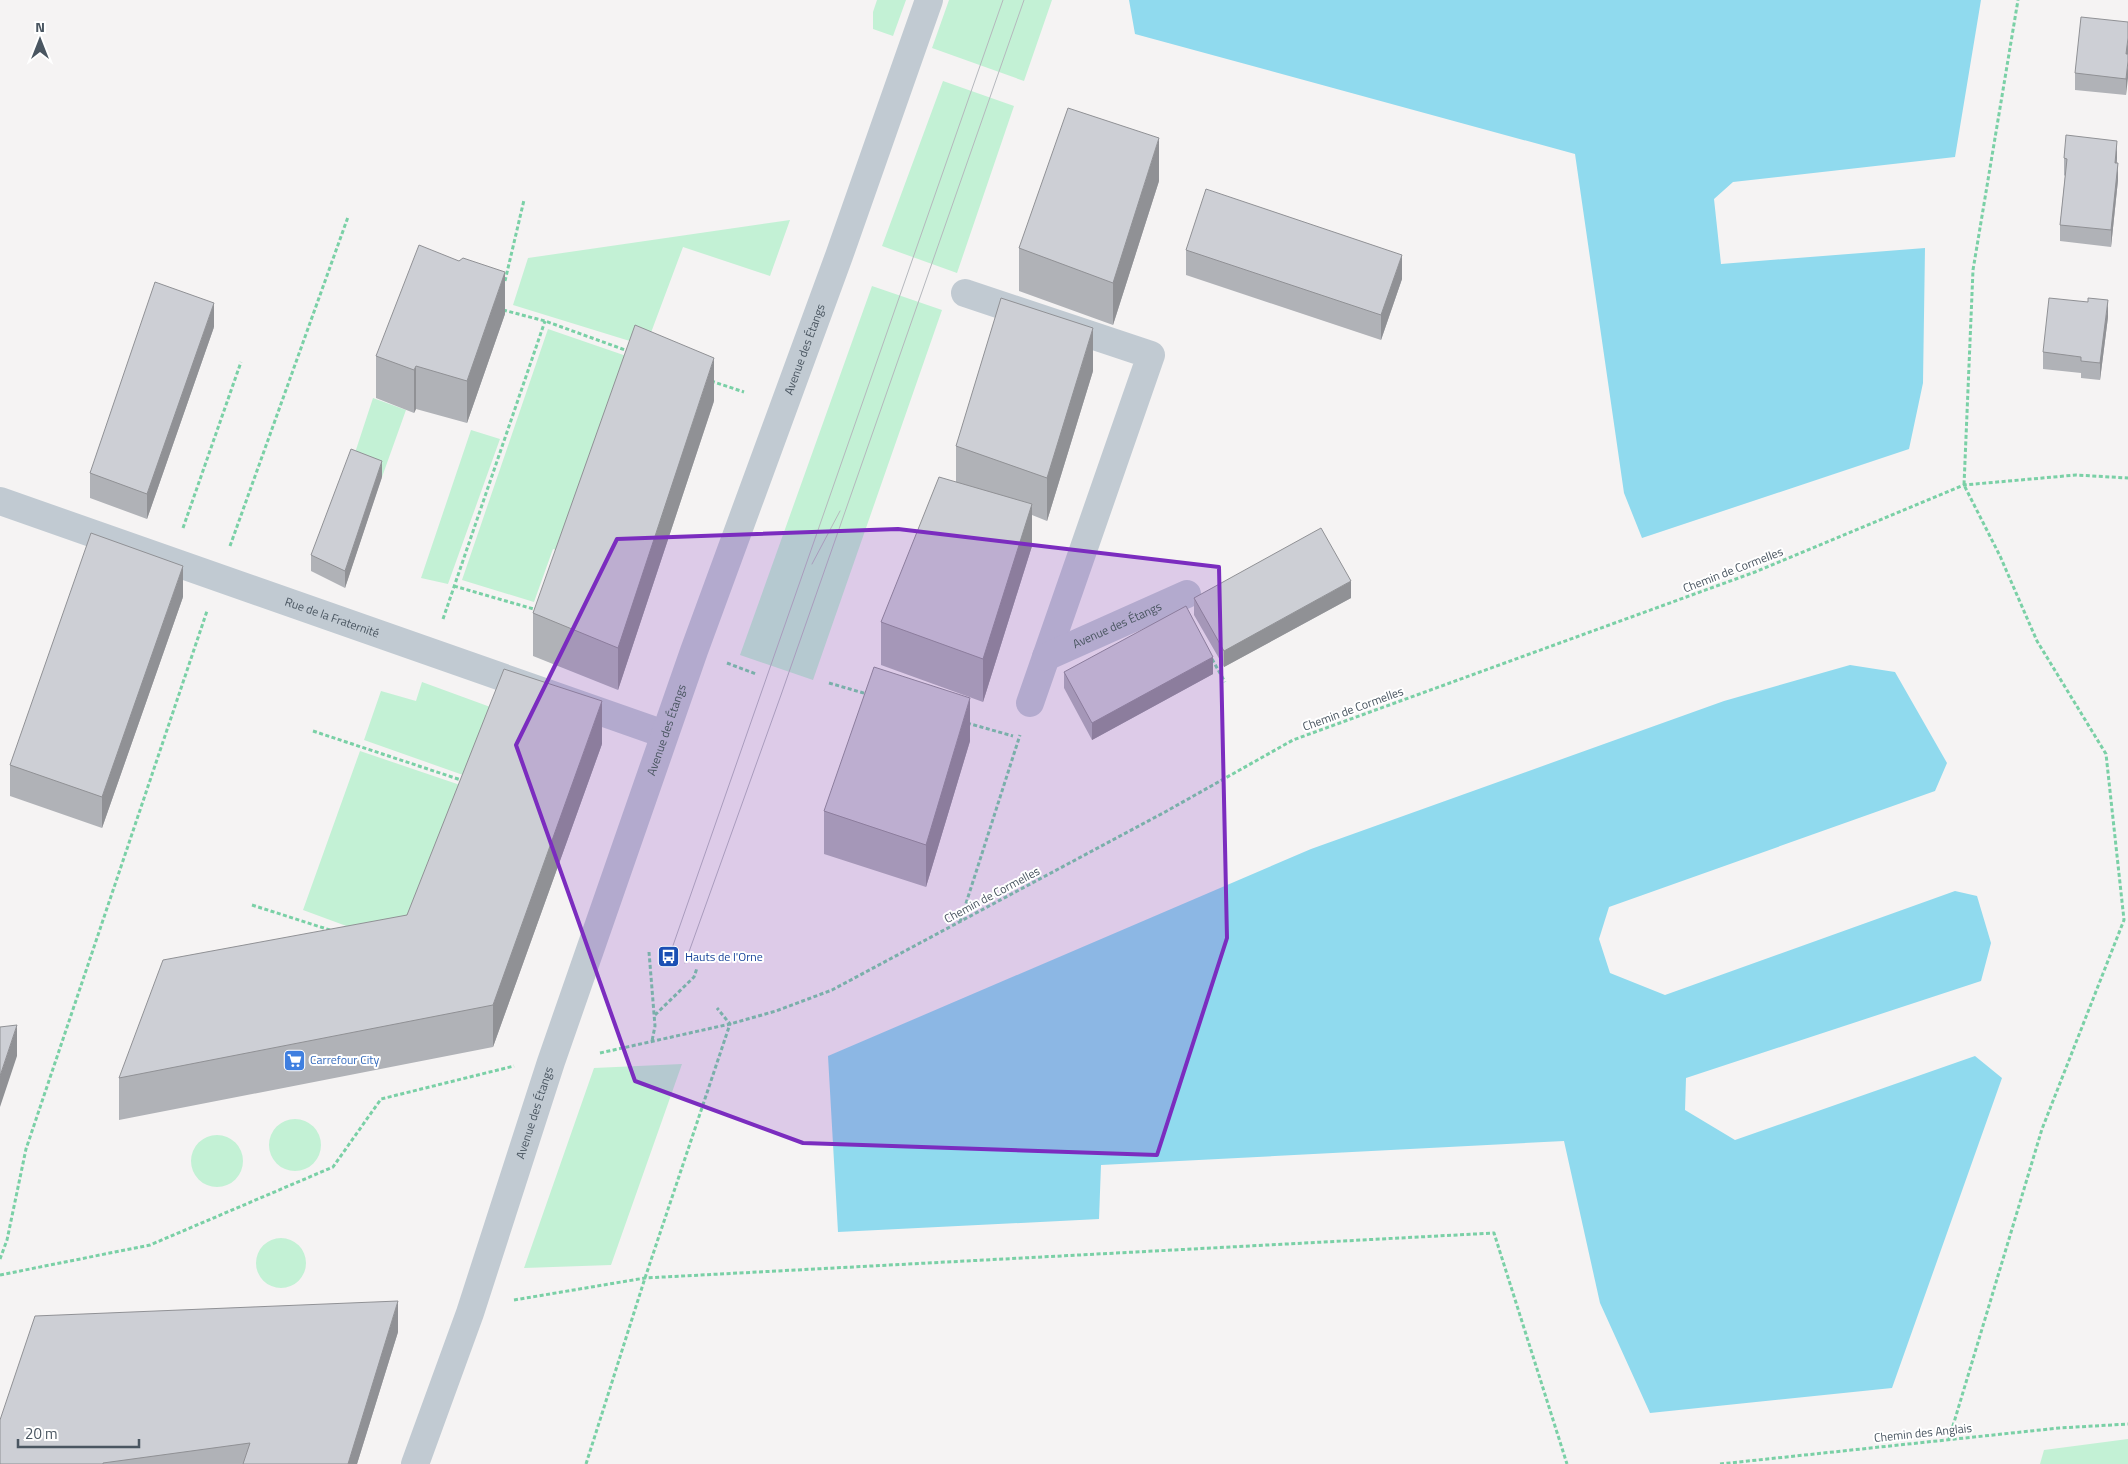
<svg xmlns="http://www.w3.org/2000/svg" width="2128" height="1464" viewBox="0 0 2128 1464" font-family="'Titillium Web',sans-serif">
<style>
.green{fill:#c3f1d5}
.water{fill:#90daee}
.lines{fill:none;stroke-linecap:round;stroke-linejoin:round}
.path{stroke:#7ad0a6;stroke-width:3;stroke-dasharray:4 2.5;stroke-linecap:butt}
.minor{stroke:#c1cad2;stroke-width:28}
.tertiary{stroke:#c1cad2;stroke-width:28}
.tram{stroke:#b5b8bd;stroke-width:1}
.wall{fill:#b0b2b7}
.shaded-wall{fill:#909195}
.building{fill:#cdcfd5;stroke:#909195}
.marked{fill:#7b2cbf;fill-opacity:0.2;stroke:#7b2cbf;stroke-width:4;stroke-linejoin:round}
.labels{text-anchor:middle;stroke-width:4;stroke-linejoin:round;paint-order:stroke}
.street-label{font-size:12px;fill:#4a5661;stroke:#fff}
.transit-label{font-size:12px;fill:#164399;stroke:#fff;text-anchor:start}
.shop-label{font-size:12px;fill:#366cbe;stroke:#fff;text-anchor:start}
</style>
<rect width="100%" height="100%" fill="#f5f3f3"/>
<!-- green -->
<path class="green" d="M877,0H906L893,36L873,29V12Z
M949,0H1052L1024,81L932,48Z
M943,81L1014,106L957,273L882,246Z
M790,220L770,276L683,247L646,346L513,305L528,258Z
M872,286L942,310L813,680L740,655Z
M548,329L638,360L567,553L553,549L534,602L462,580Z
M373,398L406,410L382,477L351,465Z
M471,430L500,439L448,584L421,578Z
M422,682L504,712L463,775L364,740L381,691L416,701Z
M360,751L466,787L407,958L368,934L303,910Z
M682,1064L611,1265L524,1268L594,1068Z
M269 1145a26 26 0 1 1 52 0a26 26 0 1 1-52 0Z
M191 1161a26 26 0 1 1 52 0a26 26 0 1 1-52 0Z
M256 1263a25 25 0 1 1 50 0a25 25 0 1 1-50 0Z
M2128,1439V1464H2040L2044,1450Z"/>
<!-- water -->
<path class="water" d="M1129,0H1981L1955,157L1733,182L1714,199L1721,264L1925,248L1923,383L1909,449L1642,538L1624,493L1575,154L1135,34Z
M1850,665L1895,672L1947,763L1935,791L1609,907L1599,939L1610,973L1665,995L1955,891L1977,896L1991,943L1981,981L1686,1078L1685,1110L1735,1140L1975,1056L2002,1078L1892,1388L1650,1413L1600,1303L1564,1141L1101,1165L1099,1219L838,1232L828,1056L1311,849L1724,701Z"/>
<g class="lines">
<!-- path -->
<path class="path" d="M505,281L524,200
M503,310L545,321L628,351
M711,381L744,392
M183,528L241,362
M230,546L348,217
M454,586L537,610
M443,619L545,321
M1212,659L1225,682
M727,663L756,674
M829,683L867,694
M967,723L1013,736
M313,731L464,781
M252,905L330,930
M960,922L1020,735
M649,952L655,1026L652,1041
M655,1015L694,977L697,968
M600,1053L730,1024L776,1011L832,990L1165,812L1293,740L1755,572L1964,485L2076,475L2128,478
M0,1259L7,1240L26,1149L207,611
M0,1275L150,1245L333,1167L381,1099L514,1066
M514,1300L645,1278L1494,1233L1567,1464
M1949,1439L2042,1129L2124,920L2106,754L2037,641L2000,556L1964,485L1973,270L2018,0
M586,1464L645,1278L730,1024L717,1008
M1720,1464L2059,1428L2128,1424"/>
<!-- minor -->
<g class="minor">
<path d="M965,293L1151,355L1030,703"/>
<path id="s1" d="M0,501L664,734"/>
<path id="s2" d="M1046,657L1187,594"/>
</g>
<!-- tertiary -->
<path class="tertiary" id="s3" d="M415,1464L470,1313L551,1062L694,651L839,256L929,0"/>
<!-- tram -->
<path class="tram" d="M812,564L840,511
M669,957L1003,0
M685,963L781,695L1024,0"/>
</g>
<!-- wall -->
<path class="wall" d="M2128,22L2126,95L2075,90V73Z
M2064,158H2117V163L2118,180L2111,247L2060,241V225L2065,176L2064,175Z
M1159,181L1113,325L1019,291V248Z
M1186,250L1402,279L1381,340L1186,275Z
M459,261L505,314L467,423L416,409L414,413L376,398V356Z
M2108,317L2100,380L2081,378V373L2043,369V352Z
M214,327L147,519L90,498V473Z
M1093,371L1047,521L1032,515V546L983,702L881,665V622L956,482V446Z
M714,401L618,690L533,656V613Z
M382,477L345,588L311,571V555Z
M183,597L102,828L10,796V765Z
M1194,598H1351L1224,667L1194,615Z
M1064,672L1213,674L1092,740L1064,688Z
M970,741L926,887L824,854V811Z
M602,744L493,1047L119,1120V1078L407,915Z
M398,1332L357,1464H0Z"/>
<!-- shaded-wall -->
<path class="shaded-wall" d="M2128,38V55L2126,54Z
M2128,61V78L2126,95V79Z
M1159,138V181L1113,325V283Z
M2117,141V158L2115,179V163Z
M2118,163V180L2111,247V230Z
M1402,255V279L1381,340V315Z
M505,272V314L467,423V381Z
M2108,300V317L2100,380V363Z
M214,303V327L147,519V494Z
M1093,328V371L1047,521V478Z
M714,358V401L618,690V648Z
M416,366V409L414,413V370Z
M382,461V477L345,588V571Z
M1032,504V546L983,702V659Z
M183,566V597L102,828V797Z
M1351,581V598L1224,667V651Z
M1213,657V674L1092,740V723Z
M970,698V741L926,887V845Z
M602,701V744L493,1047V1005Z
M17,1025V1056L0,1107V1076Z
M398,1301V1332L357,1464H348Z"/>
<!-- building -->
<path class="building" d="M2081,17L2128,22V38L2126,54H2128V61L2126,79L2075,73Z
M1068,108L1159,138L1113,283L1019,248Z
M2066,135L2117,141L2115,163H2118L2111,230L2060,225L2067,159L2064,158Z
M1206,189L1402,255L1381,315L1186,250Z
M419,245L459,261L463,258L505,272L467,381L416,366L414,370L376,356Z
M155,282L214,303L147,494L90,473Z
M1001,298L1093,328L1047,478L956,446Z
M2049,298L2088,302V298L2108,300L2100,363L2081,361V357L2043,352Z
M635,325L714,358L618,648L533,613Z
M351,449L382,461L345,571L311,555Z
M939,477L1032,504L983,659L881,622Z
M1321,528L1351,581L1224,651L1194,598Z
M91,533L183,566L102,797L10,765Z
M1186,606L1213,657L1092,723L1064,672Z
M874,667L970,698L926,845L824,811Z
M504,669L602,701L493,1005L119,1078L163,960L407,915Z
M17,1025L0,1076V1027Z
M398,1301L348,1464H243L250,1443L103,1463V1464H0V1420L35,1316Z"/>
<!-- marked area -->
<path class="marked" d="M898,529L1219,567L1227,938L1157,1155L803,1143L635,1081L516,745L617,539Z"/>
<!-- icons -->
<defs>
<symbol id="bus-square" viewBox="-11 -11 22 22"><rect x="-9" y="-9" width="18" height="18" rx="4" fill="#1a4fb4" stroke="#fff"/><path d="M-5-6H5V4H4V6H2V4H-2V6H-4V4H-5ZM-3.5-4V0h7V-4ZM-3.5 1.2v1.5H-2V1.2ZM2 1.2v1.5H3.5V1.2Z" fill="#fff"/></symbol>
<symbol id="supermarket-square" viewBox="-11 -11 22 22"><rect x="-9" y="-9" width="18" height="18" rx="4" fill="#3f7fe0" stroke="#fff"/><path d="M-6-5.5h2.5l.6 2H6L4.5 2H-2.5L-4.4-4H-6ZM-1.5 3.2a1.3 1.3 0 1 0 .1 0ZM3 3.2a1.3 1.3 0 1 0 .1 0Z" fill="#fff"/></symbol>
</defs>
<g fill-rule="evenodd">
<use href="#bus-square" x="656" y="944" width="25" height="25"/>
<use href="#supermarket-square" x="282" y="1048" width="25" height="25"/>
</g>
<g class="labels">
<!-- street labels -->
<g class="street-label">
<text dy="4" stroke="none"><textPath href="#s3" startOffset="1181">Avenue des Étangs</textPath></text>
<text transform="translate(1733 570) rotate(-21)" y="4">Chemin de Cormelles</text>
<text dy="4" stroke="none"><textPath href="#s1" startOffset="352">Rue de la Fraternité</textPath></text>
<text dy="4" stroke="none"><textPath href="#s2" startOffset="78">Avenue des Étangs</textPath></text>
<text transform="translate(1353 709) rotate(-20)" y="4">Chemin de Cormelles</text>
<text dy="4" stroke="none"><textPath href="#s3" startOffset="776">Avenue des Étangs</textPath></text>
<text transform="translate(992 895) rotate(-28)" y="4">Chemin de Cormelles</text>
<text dy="4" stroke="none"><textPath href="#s3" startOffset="371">Avenue des Étangs</textPath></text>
<text transform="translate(1923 1433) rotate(-6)" y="4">Chemin des Anglais</text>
</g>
<!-- transit labels -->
<g class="transit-label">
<text x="685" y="961">Hauts de l'Orne</text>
</g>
<!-- shop labels -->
<g class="shop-label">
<text x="310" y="1064">Carrefour City</text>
</g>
</g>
<!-- north arrow -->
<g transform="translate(40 40)" stroke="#ffffff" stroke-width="4" paint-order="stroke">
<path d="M0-4L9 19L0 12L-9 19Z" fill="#4a5661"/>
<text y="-8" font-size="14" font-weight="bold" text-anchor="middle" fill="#4a5661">N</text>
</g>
<!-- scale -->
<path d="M18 1439v8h121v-8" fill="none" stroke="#4a5661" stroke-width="2.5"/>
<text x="25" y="1439" font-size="15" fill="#4a5661" stroke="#ffffff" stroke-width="4" paint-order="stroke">20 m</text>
</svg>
